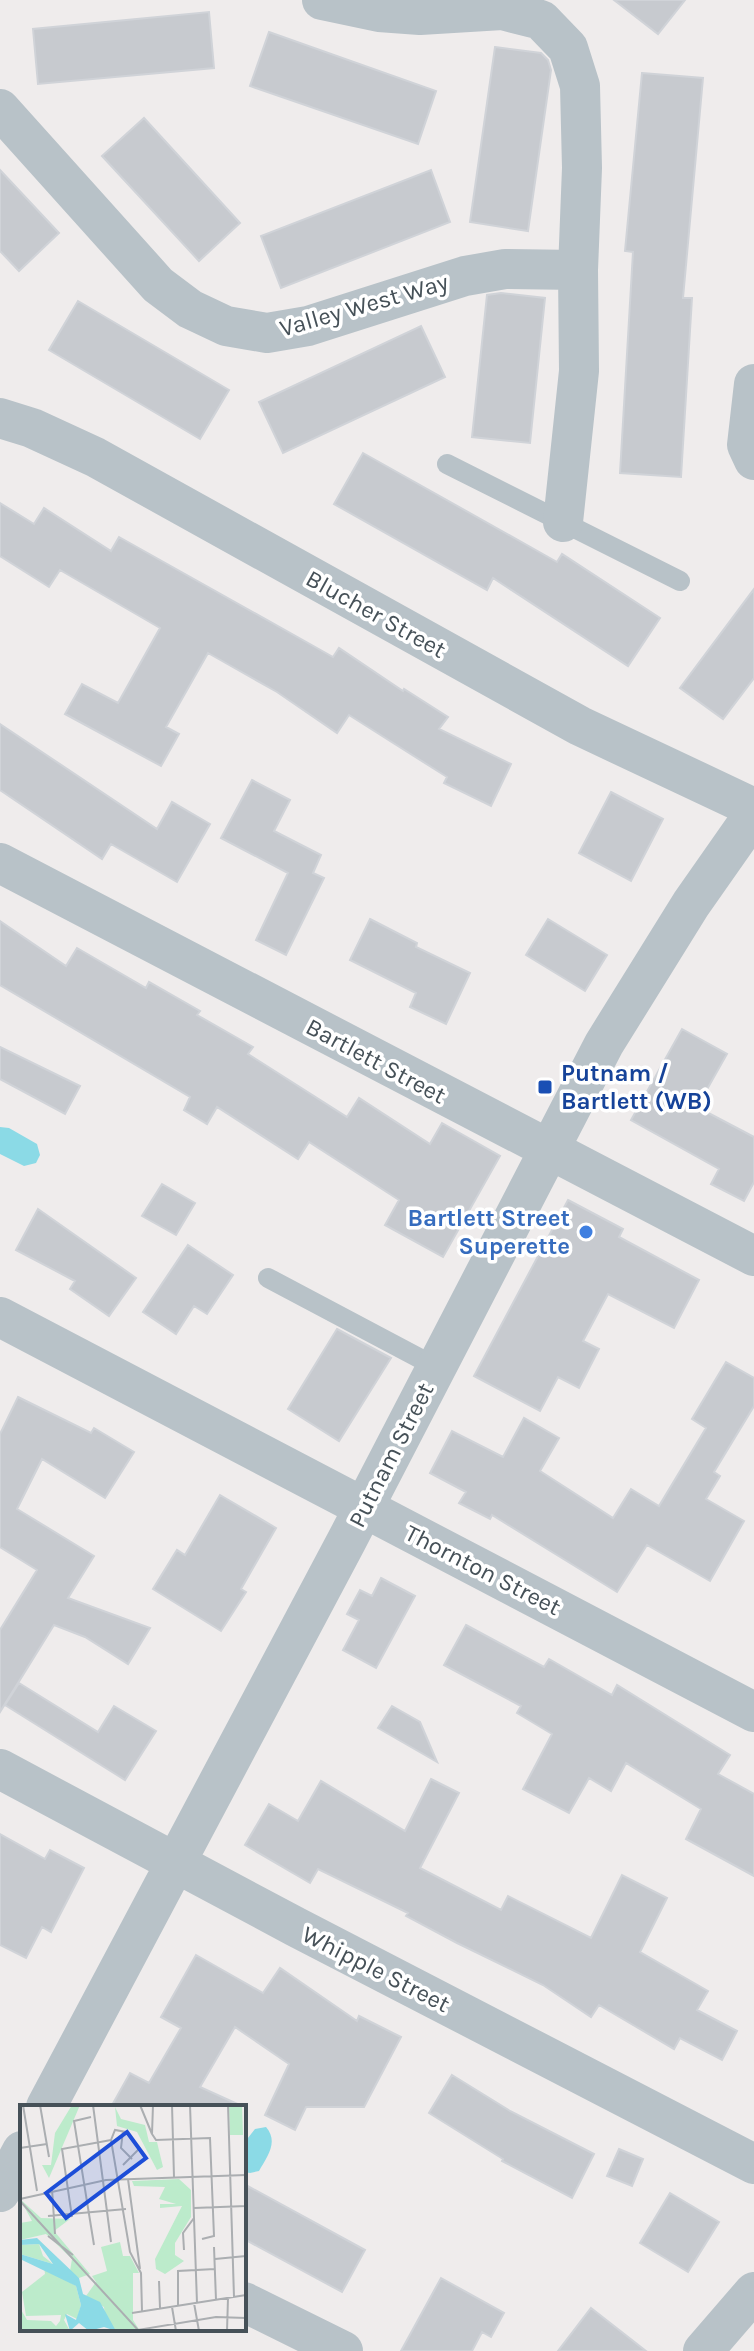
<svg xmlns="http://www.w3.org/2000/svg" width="754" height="2351" viewBox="0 0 754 2351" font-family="Karla,sans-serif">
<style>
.water{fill:#8bdae6}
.building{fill:#c7cacf;stroke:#d0d3d8;stroke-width:2}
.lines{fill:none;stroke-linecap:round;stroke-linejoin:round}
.service{stroke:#b8c2c8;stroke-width:20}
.minor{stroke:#b8c2c8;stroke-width:40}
.transit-dot{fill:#1a4fb4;stroke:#fff;stroke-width:3}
.shop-dot{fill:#3f7fe0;stroke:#fff;stroke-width:3}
.labels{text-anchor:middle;stroke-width:7;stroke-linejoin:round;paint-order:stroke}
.street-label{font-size:24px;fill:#465158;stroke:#fff}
.transit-label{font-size:24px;font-weight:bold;fill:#164399;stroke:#fff;text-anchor:start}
.shop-label{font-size:24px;font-weight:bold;fill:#366cbe;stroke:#fff;text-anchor:end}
.inset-road{fill:none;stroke:#abaeb1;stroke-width:2}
.view{fill:#1d4ed8;fill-opacity:0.15;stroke:#1d4ed8;stroke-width:4}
.inset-edge{fill:none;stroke:#465158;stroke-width:4}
</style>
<rect width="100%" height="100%" fill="#efecec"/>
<!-- water -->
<path class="water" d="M0,1127L9,1128L37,1144L40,1155L36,1163L24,1166L0,1154Z
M266,2127C279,2142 267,2157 259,2171L250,2173L244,2172V2143L255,2129Z"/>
<!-- building -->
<path class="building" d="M614,0H685L658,34Z
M209,12L214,68L38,84L33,29Z
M269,32L436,91L418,144L250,86Z
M495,47L541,53L548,60L551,70L528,231L470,222Z
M642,73L703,78L683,298H692L681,477L620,473L633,252L625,251Z
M144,118L240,223L199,261L102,156Z
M0,170L59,233L19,271L0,251Z
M431,170L450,222L281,288L261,236Z
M501,293L545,298L530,443L472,437L487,295Z
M78,301L229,390L200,439L49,350Z
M421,326L445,377L283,453L259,402Z
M363,453L557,562L562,554L660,618L628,666L493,578L487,590L334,504Z
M0,503L34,524L44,508L111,551L119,537L333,657L339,648L403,691L404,689L448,717L439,729L511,764L491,806L444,783L447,777L349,715L337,733L277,692L208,653L166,727L179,734L161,766L65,714L82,684L118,703L160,628L60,570L49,587L0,556Z
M754,589V678L723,719L680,688Z
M0,724L157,829L172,802L210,824L177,882L111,844L102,859L0,790Z
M252,780L290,800L274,831L321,855L313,873L324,878L286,955L256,940L288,873L221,838Z
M611,792L663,819L631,881L579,853Z
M370,919L417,943L416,947L470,973L446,1024L410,1007L416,993L350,960Z
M548,919L607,955L585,991L526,955Z
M0,921L66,966L77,948L146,988L149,982L200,1011L197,1015L253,1047L248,1054L347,1117L359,1098L430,1144L442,1123L500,1156L443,1257L385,1225L399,1200L309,1142L298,1159L217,1107L207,1124L184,1110L190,1097L0,985Z
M682,1029L727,1054L697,1107L754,1137V1182L744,1201L711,1184L719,1169L631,1120Z
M0,1047L80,1086L65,1114L0,1079Z
M162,1184L195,1203L176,1235L142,1216Z
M568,1200L623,1229L619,1237L699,1280L674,1328L608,1294L583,1341L599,1349L579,1388L558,1377L540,1411L474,1376Z
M38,1209L136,1278L109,1316L70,1289L75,1281L16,1250Z
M188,1245L233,1275L207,1314L194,1306L176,1334L143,1312Z
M337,1329L391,1358L339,1441L288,1409Z
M726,1362L754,1378V1406L714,1472L720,1476L706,1499L744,1521L710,1581L647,1545L617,1592L492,1515L490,1519L459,1503L466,1492L430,1473L452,1431L503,1457L524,1418L559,1438L540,1471L613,1518L631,1489L659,1506L706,1428L692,1419Z
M18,1397L91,1433L94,1428L134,1452L105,1498L42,1459L17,1509L94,1556L68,1598L150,1628L128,1664L85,1637L54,1625L0,1712V1630L37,1570L0,1547V1434Z
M220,1495L276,1528L241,1589L246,1592L221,1631L153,1589L177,1550L185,1555Z
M381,1578L415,1596L376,1668L343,1650L359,1620L347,1614L360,1590L372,1596Z
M466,1625L544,1667L549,1659L612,1695L617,1685L730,1755L718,1774L754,1794V1876L686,1839L701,1809L626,1763L611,1791L589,1778L569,1813L523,1789L552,1734L517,1713L521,1706L444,1665Z
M19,1683L98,1732L114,1706L156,1731L125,1780L5,1705Z
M392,1706L420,1722L437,1762L378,1728Z
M431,1779L459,1793L420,1868L501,1910L508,1896L591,1938L622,1875L667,1898L640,1952L708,1991L697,2010L737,2031L722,2060L680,2038L674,2049L599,2005L591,2017L543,1985L457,1943L406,1916L408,1913L318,1869L310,1883L245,1845L269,1804L298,1821L321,1781L405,1831Z
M0,1834L45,1859L50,1850L84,1868L51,1932L42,1927L26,1958L0,1945Z
M196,1955L263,1993L280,1968L357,2021L359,2016L401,2037L364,2107H306L295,2130L265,2115L289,2064L235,2027L200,2087L244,2107H111L130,2073L149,2083L181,2028L161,2017Z
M452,2075L510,2111L594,2154L572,2198L502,2161L503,2159L429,2113Z
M619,2149L643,2159L632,2186L607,2176Z
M244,2184L365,2250L342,2292L244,2239Z
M670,2193L719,2222L688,2272L640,2243Z
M441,2278L504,2313L491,2337L482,2332L472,2351H401Z
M591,2308L646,2351H558Z"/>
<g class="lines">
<!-- service -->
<path class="service" d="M447,464L680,581
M268,1278L436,1367"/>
<!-- minor -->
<path class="minor" d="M322,0L379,12L420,15L502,10L541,20L568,48L580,86L582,168L578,270L579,371L563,522
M0,109L158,285L190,309L226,326L267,333L308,326L465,276L505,269L578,270
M754,384L747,445L754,460
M0,418L32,428L95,457L580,726L754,808
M0,863L754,1256
M0,1317L754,1712
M0,1769L296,1927L754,2164
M46,2107L347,1540L604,1044L691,904L754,814
M0,2192L22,2151
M244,2302L343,2351
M703,2351L754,2292"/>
</g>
<!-- markers -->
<rect class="transit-dot" x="537" y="1079" width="16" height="16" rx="4"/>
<circle class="shop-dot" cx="586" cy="1232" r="8"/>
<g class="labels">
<!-- street labels -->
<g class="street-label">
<text transform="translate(364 305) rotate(-16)" y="8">Valley West Way</text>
<text transform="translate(376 614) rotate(29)" y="8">Blucher Street</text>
<text transform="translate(376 1061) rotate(28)" y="8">Bartlett Street</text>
<text transform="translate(391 1455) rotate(-63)" y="8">Putnam Street</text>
<text transform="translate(483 1570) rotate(27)" y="8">Thornton Street</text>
<text transform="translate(376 1969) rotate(27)" y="8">Whipple Street</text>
</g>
<!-- transit labels -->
<g class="transit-label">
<text x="561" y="1081">Putnam /<tspan x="561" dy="28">Bartlett (WB)</tspan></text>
</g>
<!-- shop labels -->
<g class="shop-label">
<text x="570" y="1226">Bartlett Street<tspan x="570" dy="28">Superette</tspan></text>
</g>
</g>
<!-- overview -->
<g transform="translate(20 2105)">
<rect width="226" height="226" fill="#efecec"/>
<path d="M52,0H60L29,73L22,60H31L35,28ZM209,0H222L223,30H210ZM95,2L101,14L125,20L129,37H137L143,62L137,65L117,27L97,21ZM159,74L171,85V112L155,138V150L164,156L145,169L136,164L135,154L162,101L140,103V99H156L139,94L145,82L114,81L112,76ZM0,94L21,113L50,114L34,126L70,169L59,173L50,166L52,154L26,129L0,135V118L12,116ZM100,137L103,151H110L119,168H113V215L120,226H96L85,212L84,202L66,191L76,177L72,171L87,166L81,142ZM19,139L23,151L33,159L0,149V140ZM24,162L56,181L61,200L57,214L47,209L44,215L50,226H0V203L7,215L31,216L36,221L40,216L41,210L6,211L2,187L25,169Z" fill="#bcebcb"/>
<path d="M17,133L59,173L63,189L80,197L96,226L84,222L69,226L59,218L50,226L45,209L56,215L61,200L56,181L0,154V149L33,159L19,139L0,140V135Z" fill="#8bdae6"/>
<path class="inset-road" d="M3,0L17,86M20,0L29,52M73,0L91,137M120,0L132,29M152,0L154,72M170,0L177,198M208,0L214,192M71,12L54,16L74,140M103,26L101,43L112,54M132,29L136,35L190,33L194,131L182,134M132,29L133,0M91,35L110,147L121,168L122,206M91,35L95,25L106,27L119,44L103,60M0,43L27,39M225,70L226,102M108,74L120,164M32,84L35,129M0,94L86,75L226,70M0,96L118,225L196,212L226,213M174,103L226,101M28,111L106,104M52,112L42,44L91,35M28,131L53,150M194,142L196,195M164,145L163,128L174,113M195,154L226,151M139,176L140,203M174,198L179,226M158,200V166L195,164M152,202L156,226M112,208L226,190M207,226L208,193"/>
<path class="view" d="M107,27L126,53L46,113L26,88Z"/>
<rect width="226" height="226" class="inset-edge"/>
</g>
</svg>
